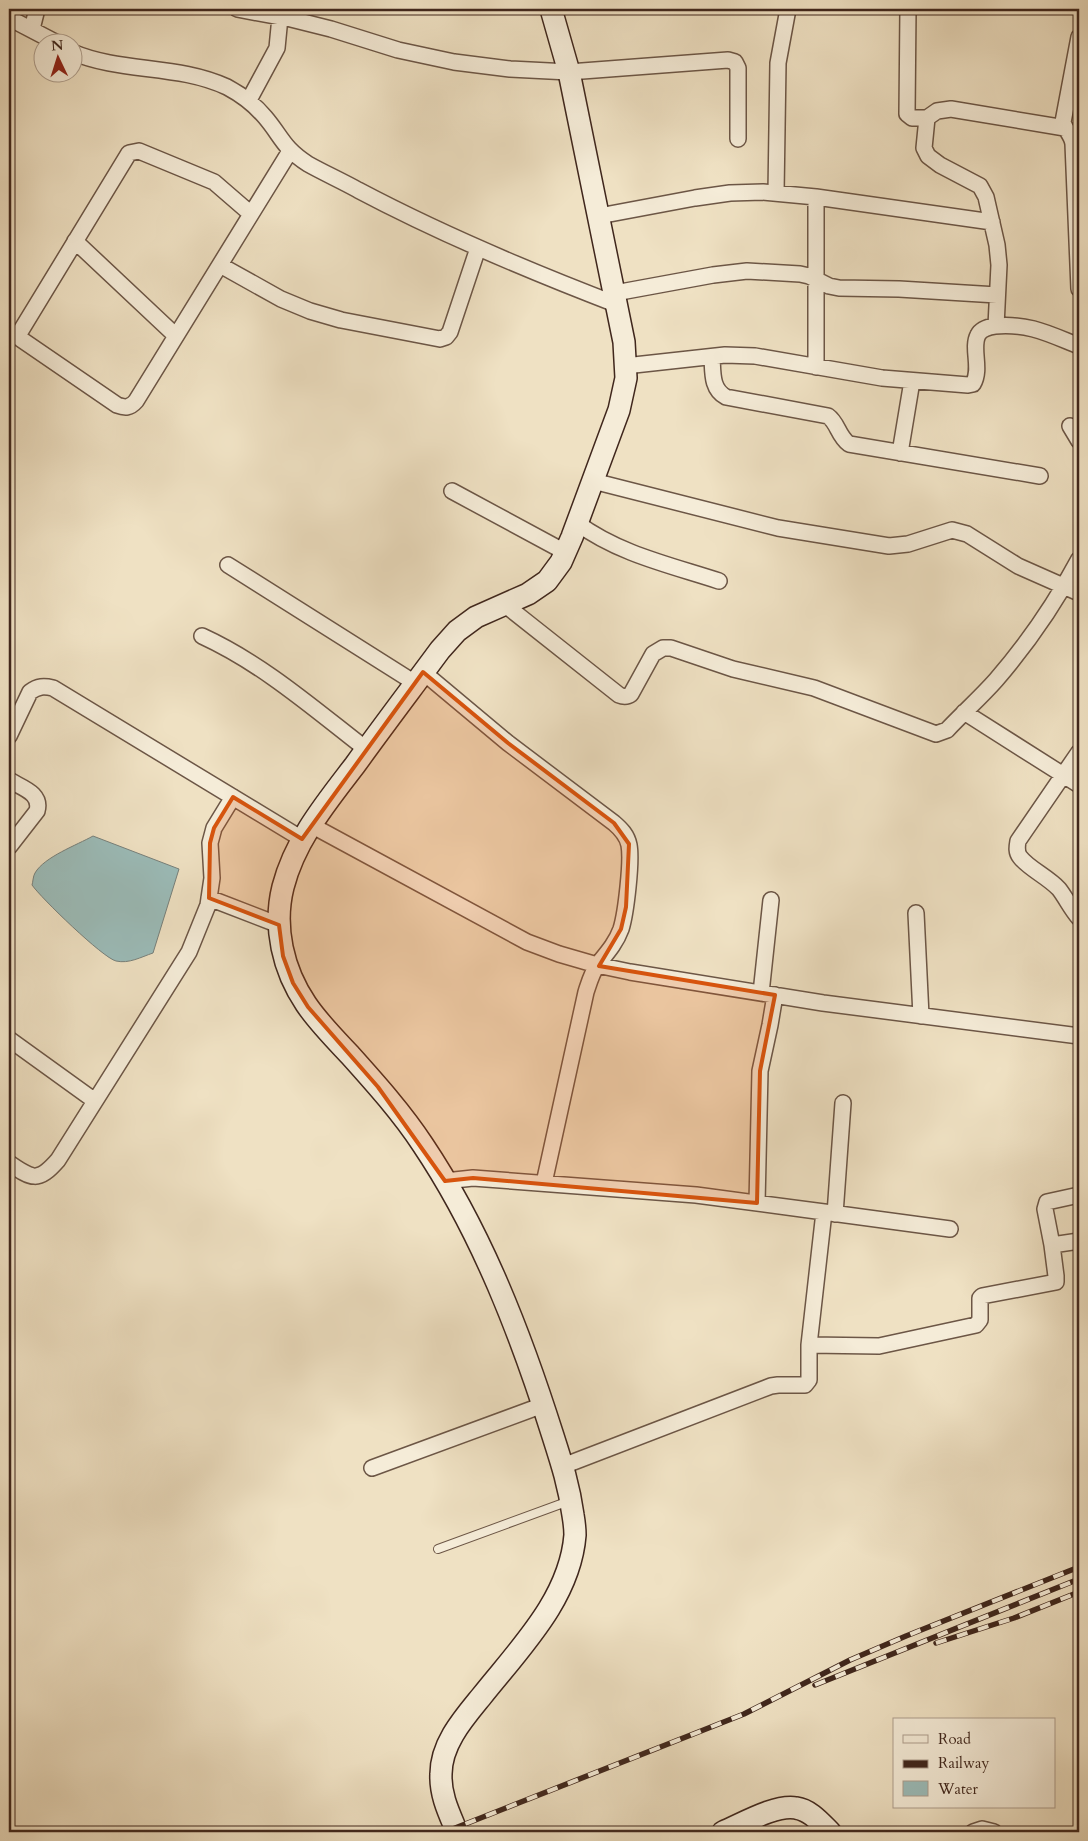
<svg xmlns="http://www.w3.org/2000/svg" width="1088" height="1841" viewBox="0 0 1088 1841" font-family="Cardo,serif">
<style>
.water{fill:#9bbcb9;stroke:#77807b}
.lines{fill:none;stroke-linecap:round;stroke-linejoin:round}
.lane-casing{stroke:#6c5646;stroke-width:10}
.street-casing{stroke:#6c5646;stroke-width:18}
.secondary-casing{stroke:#40271d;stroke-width:24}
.lane{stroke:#f5ecd8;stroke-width:8}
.street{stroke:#f5ecd8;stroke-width:15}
.secondary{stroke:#f5ecd8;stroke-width:21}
.rail-casing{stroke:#40271d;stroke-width:5.5}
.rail{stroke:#f5ecd8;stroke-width:4;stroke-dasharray:11;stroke-linecap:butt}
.marked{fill:#d7540e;fill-opacity:0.2;stroke:#d7540e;stroke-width:4;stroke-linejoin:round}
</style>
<rect width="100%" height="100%" fill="#efe1c3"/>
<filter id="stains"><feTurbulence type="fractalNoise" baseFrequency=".004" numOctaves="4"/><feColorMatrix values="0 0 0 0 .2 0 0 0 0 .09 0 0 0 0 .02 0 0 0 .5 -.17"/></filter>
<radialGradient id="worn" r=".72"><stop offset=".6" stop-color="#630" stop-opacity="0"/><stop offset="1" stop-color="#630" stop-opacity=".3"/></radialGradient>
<!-- water -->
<path class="water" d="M93,836L179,869L153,953C141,957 129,964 116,961C103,958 41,898 32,885C33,882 33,876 35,873C44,857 77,845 93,836Z"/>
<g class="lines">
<defs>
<path id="lane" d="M438,1549L569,1501"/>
<path id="street" d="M237,9L291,19L331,29L398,50L454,62L510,69L569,72L728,60L735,62L738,68V139
M908,9L907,114L912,118H927L924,148L928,156L940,165L980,186L986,197L997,245L999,265L996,326
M9,18L55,42
M32,29L37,9
M1079,37L1063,122C1065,130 1072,135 1073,144L1079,289
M72,52C121,73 178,64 227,87C242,95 254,104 265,117C282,137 283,148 308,164C324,173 342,181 358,190C443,235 529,271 618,305
M249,100L277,48L280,17
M927,118L937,111L951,109L1065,128
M776,193L778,63L788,9
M599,216L695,198L730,193L763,192L816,197L992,222
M75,241L176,336
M220,265L281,299L310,311L341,320L440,339L446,337L450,332L478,248
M615,293L713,275L747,271L800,274L809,276L829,286L839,288L899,289L997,295
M9,331L117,405C125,408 130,408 136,401L290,151
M17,337L129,153L139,151L214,182L251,214
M712,357C713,372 711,389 726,397L828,416C838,423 838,436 849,444L1040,476
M625,366L725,355L755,356L882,378L968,385L973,384C982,369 971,348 978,335C981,329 988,327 995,326C1029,323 1049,334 1079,346
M816,367V197
M1070,426L1079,441
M900,453L912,381
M593,481L778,528L889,546L908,544L952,530L967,534L1018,566L1079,593
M452,491L565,552
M577,523C619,554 670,565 719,581
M228,565L415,683
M504,604L619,695C624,697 627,697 631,694L653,654L663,648H671L733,669L814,688L936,734L947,730C963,713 981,697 996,680C1028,643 1056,602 1079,559
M202,636C263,664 313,708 366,749
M423,672L508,743L614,823C621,829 627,835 629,845C632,861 626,913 621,929C616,943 607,953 598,964C592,972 589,983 586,992L544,1183
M964,712L1079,785
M9,736L30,692C38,686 44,686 53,688L302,839
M1079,752L1018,841C1017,847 1016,852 1020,857C1028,868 1048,877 1059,889C1066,898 1071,909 1079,918
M9,780C22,788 42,793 37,811L9,847
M311,825L527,942L559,954L597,965L630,972L823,1003L1079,1036
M209,898L279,925
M916,913L921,1016
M761,993L771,900
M9,1039L95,1101
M9,1163C32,1179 38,1183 58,1160L189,952L208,905L212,878L210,843L214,828L233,797
M445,1181L473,1178L696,1195L824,1212L809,1345
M757,1203L760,1071L770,1025L775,995
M824,1212L950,1229
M835,1214L843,1103
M1052,1245L1045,1209L1047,1202L1079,1195
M563,1466L771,1386L778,1385H805L809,1380V1345L879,1346L976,1325L980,1320V1298L982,1296L1056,1282V1276L1052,1245L1079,1241
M372,1468L543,1405
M973,1832L982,1829L994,1832"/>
<path id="secondary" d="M457,1832C449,1813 440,1795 441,1774C441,1744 463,1719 481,1697C519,1649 570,1599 575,1535C575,1529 574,1521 573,1515C569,1486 562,1464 553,1436C521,1335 482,1233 423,1145C402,1113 376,1084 350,1055C335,1039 318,1022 306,1004C283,970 273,927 283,887C295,840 326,803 355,765C383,726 412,688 440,650L457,631L476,617L528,594L547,581L561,562L572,537L619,410L626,378L624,342L569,72L551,9
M723,1832C742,1824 776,1804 796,1808C810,1810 820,1822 830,1832"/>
</defs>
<!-- lane casing -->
<use href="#lane" class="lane-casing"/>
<!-- street casing -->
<use href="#street" class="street-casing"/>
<!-- secondary casing -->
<use href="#secondary" class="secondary-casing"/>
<!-- lane -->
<use href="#lane" class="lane"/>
<!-- street -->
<use href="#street" class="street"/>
<!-- secondary -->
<use href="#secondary" class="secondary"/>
<defs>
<path id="rail" d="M936,1643L1014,1618L1079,1592
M815,1685L1079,1579
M445,1832L744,1714L850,1660L906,1636L1079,1567"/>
</defs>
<!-- rail casing -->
<use href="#rail" class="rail-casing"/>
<!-- rail -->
<use href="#rail" class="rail"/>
</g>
<!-- marked area -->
<path class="marked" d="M423,672L508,743L614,823L629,844L626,907L621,929L599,966L775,995L760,1071L757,1203L473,1178L445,1181L378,1087L308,1007L293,983L283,956L279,925L209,898L210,843L214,828L233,797L302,839Z"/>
<!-- margin -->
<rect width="1088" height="1841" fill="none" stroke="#efe1c3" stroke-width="30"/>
<rect x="10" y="10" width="1068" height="1821" fill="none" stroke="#40271d" stroke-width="2.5"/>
<rect x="15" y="15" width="1058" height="1811" fill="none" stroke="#40271d"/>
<!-- legend -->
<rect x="893" y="1718" width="162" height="90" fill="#f5ecd8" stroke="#ad9d8d"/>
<rect x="903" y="1735" width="25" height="8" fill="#f5ecd8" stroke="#ad9d8d"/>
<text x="938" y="1744" font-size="15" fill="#40271d">Road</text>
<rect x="903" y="1760" width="25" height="8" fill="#40271d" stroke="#ad9d8d"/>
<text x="938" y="1768" font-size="15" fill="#40271d">Railway</text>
<rect x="903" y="1781" width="25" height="15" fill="#9bbcb9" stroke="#ad9d8d"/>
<text x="938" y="1794" font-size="15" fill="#40271d">Water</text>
<!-- north arrow -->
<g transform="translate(58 58) rotate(356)"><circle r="24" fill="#f5ecd8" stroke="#ad9d8d"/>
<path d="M0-4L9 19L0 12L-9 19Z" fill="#8f2418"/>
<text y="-8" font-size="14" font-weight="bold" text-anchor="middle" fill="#40271d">N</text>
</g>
<rect width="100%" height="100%" filter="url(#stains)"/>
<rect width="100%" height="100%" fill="url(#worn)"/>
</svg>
